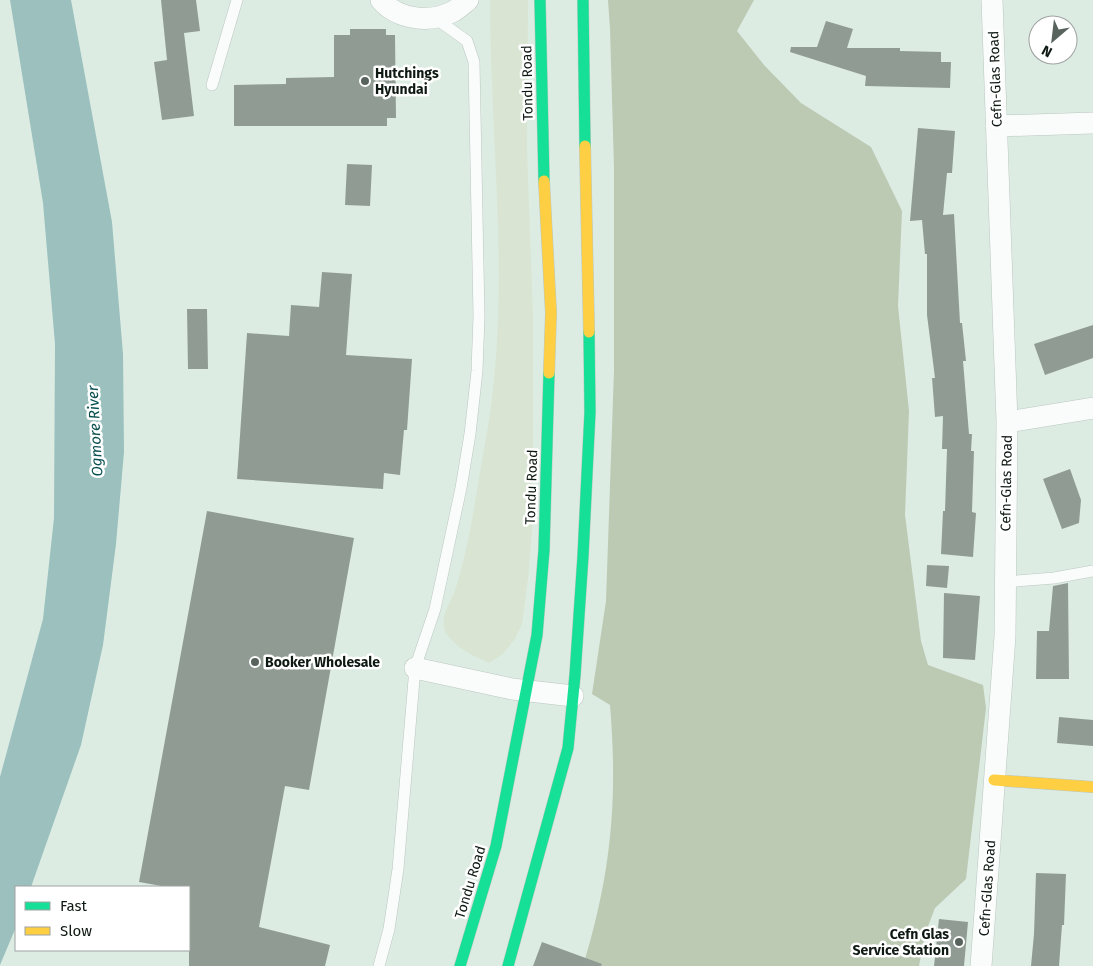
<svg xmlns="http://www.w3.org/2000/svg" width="1093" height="966" viewBox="0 0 1093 966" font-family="'Fira Sans',sans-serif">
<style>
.green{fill:#d9e5d2}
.forest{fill:#bcc9b3}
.water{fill:#9bc0be}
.building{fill:#909c93}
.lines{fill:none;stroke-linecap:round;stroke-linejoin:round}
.lane-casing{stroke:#bbc7c0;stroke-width:12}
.street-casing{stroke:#bbc7c0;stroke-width:22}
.fast-casing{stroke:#bbc7c0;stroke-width:12}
.slow-casing{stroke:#bbc7c0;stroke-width:12}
.lane{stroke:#fafcfb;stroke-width:11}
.street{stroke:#fafcfb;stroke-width:21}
.fast{stroke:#16e098;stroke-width:11}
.slow{stroke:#ffcf43;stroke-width:11}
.poi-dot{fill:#57635c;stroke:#fff;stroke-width:2}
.labels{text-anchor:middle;stroke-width:5;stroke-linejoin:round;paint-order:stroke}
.poi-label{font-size:14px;font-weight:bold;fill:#0f1913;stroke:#fff;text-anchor:start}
.street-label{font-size:14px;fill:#0f1913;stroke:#fff}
.water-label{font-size:15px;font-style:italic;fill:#0b5051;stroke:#fff}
</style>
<rect width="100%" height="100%" fill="#dcece3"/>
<!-- green -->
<path class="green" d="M490,0H528L527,150L533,315V519L528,579L522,624L515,639L503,654L489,663C474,656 455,648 446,633C438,616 452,602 456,587C471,540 477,486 486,438C512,294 490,146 490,0Z"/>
<!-- forest -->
<path class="forest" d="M608,0H754L737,31L764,65L801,103L871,147L902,211L898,306L909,411L905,515L921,641L928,665L983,685L986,708L966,879L935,908L925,934L919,966H583C611,874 618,801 610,705L592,694L606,601L614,370V168L610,29Z"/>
<!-- water -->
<path class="water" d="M10,0H71L112,222L123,354L124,452L116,544L103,645L81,745L31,887H16V927L0,965V777L43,619L54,518L55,344L43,203Z"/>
<!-- building -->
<path class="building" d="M161,0H196L200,31L184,33L194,116L162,120L154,62L167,60Z
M826,21L853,29L847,48H900V51L941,52V62H951L950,88L865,86L866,76L790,52L791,47H817Z
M350,29H386V35H395L396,118H387V126H234V85L286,84V78L334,77V35H350Z
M918,128L955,131L952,173H947L943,215L954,214L960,323H962L966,361H963L969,434H972L971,451H974L972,512L976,513L973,557L941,554L943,511H945L947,449H942L943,416L935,417L932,378H935L927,315V254H925L922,220L910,221Z
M347,164L372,165L370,206L345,205Z
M322,272L352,274L346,355L412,359L407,430H404L400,475L384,473L383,489L237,479L247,333L289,336L291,305L319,307Z
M187,309H207L208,369H188Z
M1093,325V358L1045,375L1034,344Z
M1070,469L1081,500L1079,523L1062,529L1043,479Z
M207,511L354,538L309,790L285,786L259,927L330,945L325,966H189V887H167L139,882Z
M927,565L949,566L947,588L926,586Z
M1068,583L1069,679H1036L1037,631H1049L1053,586Z
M944,593L980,596L975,660L943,658Z
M1059,717L1093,720V746L1057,743Z
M1036,873L1066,874L1064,925H1062L1059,966H1031L1034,934Z
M939,919L968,922L964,966H934Z
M542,942L602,964L601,966H533Z"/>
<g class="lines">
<defs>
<path id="lane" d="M212,85L237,0
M1005,582L1054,578L1093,571
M379,966L389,929L398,869L415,668L435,609L461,488L470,434L477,371L479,316L474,62L467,41L435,18"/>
<path id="street" d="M381,0C398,20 430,23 452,12C458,9 463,4 468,0
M996,126L1093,123
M1007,422L1093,408
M415,668L512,689L573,696
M981,966L1005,636L1007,422L992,0"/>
<path id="fast" d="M540,0L544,181
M583,0L585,146
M460,966L496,846L537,635L544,550L549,373
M508,966L568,748L575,675L583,556L590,412L589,332"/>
<path id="slow" d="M585,146L589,332
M544,181L551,313L549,373
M994,780L1093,787"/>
</defs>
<!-- lane casing -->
<use href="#lane" class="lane-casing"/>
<!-- street casing -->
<use href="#street" class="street-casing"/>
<!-- fast casing -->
<use href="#fast" class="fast-casing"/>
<!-- slow casing -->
<use href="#slow" class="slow-casing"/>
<!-- lane -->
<use href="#lane" class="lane"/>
<!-- street -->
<use href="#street" class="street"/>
<!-- fast -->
<use href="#fast" class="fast"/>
<!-- slow -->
<use href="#slow" class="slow"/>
</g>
<!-- markers -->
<g class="poi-dot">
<circle cx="365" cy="81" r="5"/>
<circle cx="255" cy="662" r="5"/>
<circle cx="959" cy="942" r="5"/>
</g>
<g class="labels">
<!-- poi labels -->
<g class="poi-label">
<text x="375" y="78">Hutchings<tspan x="375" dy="16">Hyundai</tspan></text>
<text x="265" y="667">Booker Wholesale</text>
<text x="949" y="939" text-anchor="end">Cefn Glas<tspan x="949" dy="16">Service Station</tspan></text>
</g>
<!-- street labels -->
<g class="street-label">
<text transform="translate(995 79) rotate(-92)" y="5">Cefn-Glas Road</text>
<text transform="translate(527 83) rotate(-91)" y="5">Tondu Road</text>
<text transform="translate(1006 483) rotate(-89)" y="5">Cefn-Glas Road</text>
<text transform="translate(531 487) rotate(-88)" y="5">Tondu Road</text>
<text transform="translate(470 882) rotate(-73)" y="5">Tondu Road</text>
<text transform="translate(987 888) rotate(-86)" y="5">Cefn-Glas Road</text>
</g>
<!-- water labels -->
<g class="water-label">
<text transform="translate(95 431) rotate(-93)" y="5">Ogmore River</text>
</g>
</g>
<!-- legend -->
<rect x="15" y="886" width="175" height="65" fill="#ffffff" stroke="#9fa3a1"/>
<rect x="25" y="902" width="25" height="8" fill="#16e098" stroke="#9fa3a1"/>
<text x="60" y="911" font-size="15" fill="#0f1913">Fast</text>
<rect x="25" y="927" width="25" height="8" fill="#ffcf43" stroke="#9fa3a1"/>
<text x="60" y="936" font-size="15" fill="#0f1913">Slow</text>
<!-- north arrow -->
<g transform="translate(1053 40) rotate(208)"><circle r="24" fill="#ffffff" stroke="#9fa3a1"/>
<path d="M0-4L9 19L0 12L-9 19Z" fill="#57635c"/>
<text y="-8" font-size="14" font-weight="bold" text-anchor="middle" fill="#0f1913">N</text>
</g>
</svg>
